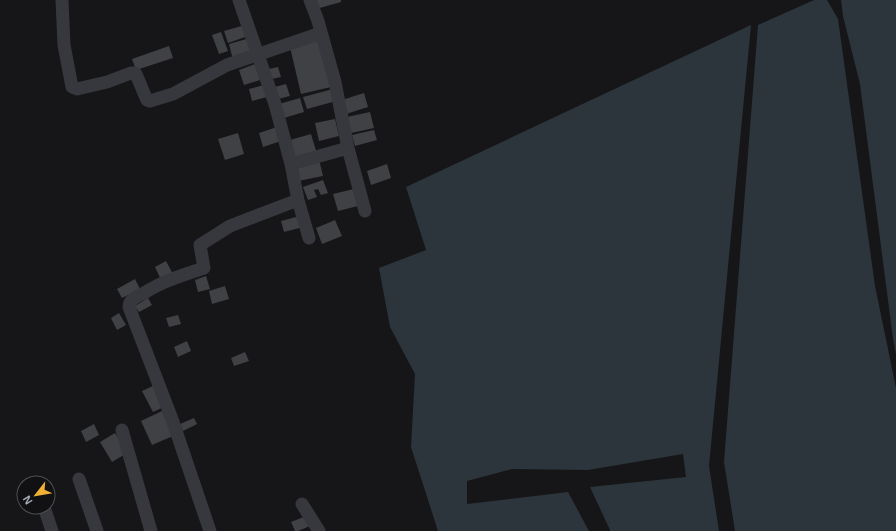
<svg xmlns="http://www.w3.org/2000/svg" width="896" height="531" viewBox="0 0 896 531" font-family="Arial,sans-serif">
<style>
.water{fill:#2c353c}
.building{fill:#404145}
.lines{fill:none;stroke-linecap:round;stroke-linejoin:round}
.minor{stroke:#37383d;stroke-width:13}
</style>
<rect width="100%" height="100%" fill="#161618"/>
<!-- water -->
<path class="water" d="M814,0H827L838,19L875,286L896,388V531H735L724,462L758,25Z
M841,0H896V354L893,339L860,84L843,16Z
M751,25L709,466L719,531H610V530L590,487L686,477L683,454L588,470L512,469L467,481V504L568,492L589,531H438L411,447L415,374L390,327L379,268L426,250L406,187Z"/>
<!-- building -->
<path class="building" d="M314,0H341V2L316,9Z
M245,25L248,36L228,43L224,31Z
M221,32L228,51L219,54L212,35Z
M250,38L255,54L233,60L229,44Z
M320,40L331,87L301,94L290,47Z
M169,46L173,58L136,70L132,59Z
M255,64L260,80L244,85L239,70Z
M278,67L281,77L272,79L269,69Z
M286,84L290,96L278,99L275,87Z
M264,85L267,97L252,101L249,89Z
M333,89L336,101L307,109L303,97Z
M364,93L368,107L346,114L342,100Z
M300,98L304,112L284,118L279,104Z
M370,112L374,128L351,133L347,117Z
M335,119L339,136L319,141L315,123Z
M277,127L281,141L263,147L259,133Z
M374,130L377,140L355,146L352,135Z
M238,133L244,154L225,160L218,139Z
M311,134L317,154L296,160L290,140Z
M319,159L323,176L298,181L295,165Z
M387,164L391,178L371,185L367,171Z
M323,180L328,193L321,195L318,189L314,190L317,197L308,200L303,187Z
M358,188L362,205L338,211L333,194Z
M300,216L303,227L284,232L281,221Z
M335,220L342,236L322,244L316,228Z
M166,261L174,276L162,282L155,267Z
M206,276L210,289L198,292L195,280Z
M135,279L140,289L122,298L117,289Z
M225,286L229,299L212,304L209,291Z
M148,298L152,305L139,312L135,306Z
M119,313L126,325L117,330L111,318Z
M178,315L181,324L169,327L166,318Z
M187,341L191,351L178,357L174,347Z
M245,352L249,361L234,366L231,358Z
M155,385L166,406L153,412L142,391Z
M162,411L173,436L152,445L141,421Z
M194,418L197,424L183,431L180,424Z
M94,424L99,435L86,442L81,431Z
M115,433L127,453L112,462L100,442Z
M306,516L310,526L298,531H295L291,522Z"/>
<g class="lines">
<!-- minor -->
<path class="minor" d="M62,0L64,45L72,87L77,89L107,82L131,73H134L136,74L146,98L147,100L150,101L173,94L227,65L321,33
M239,0L275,104L291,164L298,200L309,238
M310,0L318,21L335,82L348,148L365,211
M291,164L348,148
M122,430L151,531
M79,479L97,531
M302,504L319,531
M44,507L52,531
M210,531L172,419L129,307C129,299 138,296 144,293C163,281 183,275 204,268L200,245L230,226L298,200"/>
</g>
<!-- north arrow -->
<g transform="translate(36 495) rotate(239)"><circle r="19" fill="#111113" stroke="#4d4f55"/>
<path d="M0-3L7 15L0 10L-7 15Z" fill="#f2b134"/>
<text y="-6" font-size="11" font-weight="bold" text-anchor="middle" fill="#a8adb8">N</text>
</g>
</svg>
